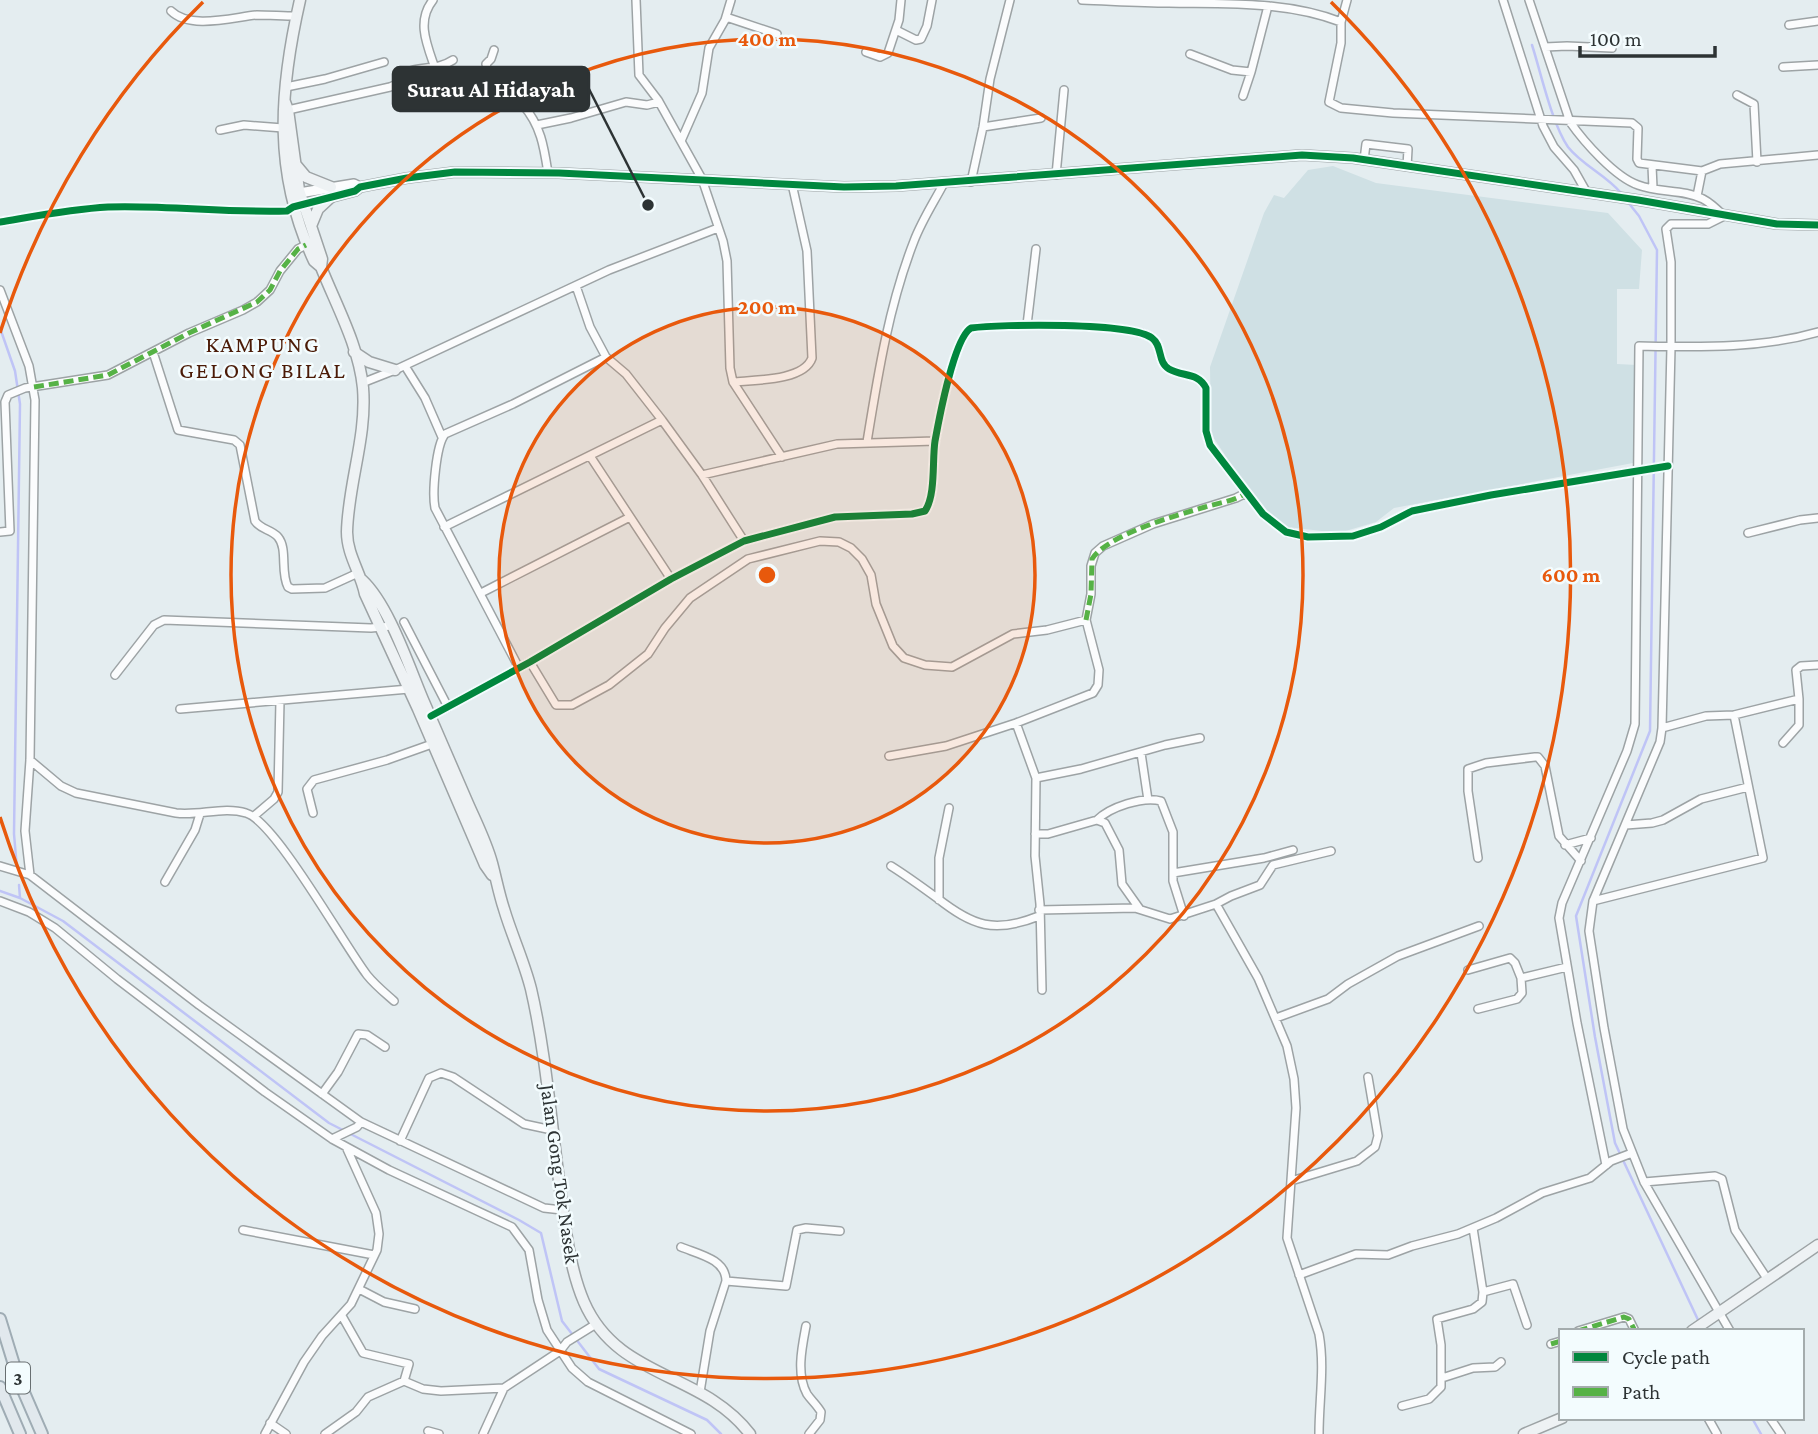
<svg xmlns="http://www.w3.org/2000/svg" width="1818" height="1434" viewBox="0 0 1818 1434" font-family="'Crimson Pro',serif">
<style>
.built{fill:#cfe0e4}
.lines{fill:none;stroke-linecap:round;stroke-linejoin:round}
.stream{stroke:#bfc4f6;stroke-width:2.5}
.minor-casing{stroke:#9da3a5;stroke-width:10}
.tertiary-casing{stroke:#9da3a5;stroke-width:12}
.secondary-casing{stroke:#9da3a5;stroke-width:13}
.primary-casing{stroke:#9facb4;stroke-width:14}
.minor{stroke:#fbfcfd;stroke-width:7}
.tertiary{stroke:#fbfcfd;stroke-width:9}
.secondary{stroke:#eef2f4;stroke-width:10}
.primary{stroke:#e1e8ed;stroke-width:10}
.quiet{stroke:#56b246;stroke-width:5;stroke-dasharray:10 5;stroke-linecap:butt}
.cycleway-casing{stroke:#f3fcfe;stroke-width:11}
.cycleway{stroke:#00873e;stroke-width:7}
.ring{fill:none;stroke:#e8590c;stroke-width:3.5}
.labels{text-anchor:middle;stroke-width:5;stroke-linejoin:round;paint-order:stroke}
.shield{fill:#f3fcfe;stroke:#686f71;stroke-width:2}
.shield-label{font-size:19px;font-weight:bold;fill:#2d3334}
.street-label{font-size:21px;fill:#2d3334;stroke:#f3fcfe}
.neighbourhood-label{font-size:23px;letter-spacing:2px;fill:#4b1b07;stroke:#f3fcfe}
.centre{fill:#e8590c;stroke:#f3fcfe;stroke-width:3.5}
.ring-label{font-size:21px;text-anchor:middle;font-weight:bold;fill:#e8590c;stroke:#f3fcfe;stroke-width:5;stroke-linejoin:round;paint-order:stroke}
.leader{fill:none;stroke:#2d3334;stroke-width:2.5}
.callout-dot{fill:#2d3334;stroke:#f3fcfe;stroke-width:2.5}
.callout{fill:#2d3334;stroke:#2d3334;stroke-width:2.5}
.callout-label{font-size:23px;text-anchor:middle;font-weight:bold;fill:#fff}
</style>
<rect width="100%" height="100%" fill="#e4edf0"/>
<!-- built -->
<path class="built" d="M1333,166L1376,183L1608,213L1642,250L1639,289H1617V364L1637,365L1633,463L1394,508L1376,522L1339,533L1287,527L1257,503L1211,434L1210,367L1264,213L1274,195L1284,198L1308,170Z"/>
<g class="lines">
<!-- stream -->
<path class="stream" d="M1532,45C1541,73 1552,124 1568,147C1582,165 1606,175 1621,193
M1627,201L1639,216L1657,250L1650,731L1576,916L1595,1037L1615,1143L1699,1322
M0,328L15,371L20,404L14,834L17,869
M19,885L20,898
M0,891L20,898L63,921L329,1123L519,1220L541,1233L562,1321L599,1369L707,1420L721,1434
M1752,1418L1761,1434"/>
<defs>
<path id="minor" d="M433,0C416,21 427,45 435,68
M636,0L639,75L658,100L702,179L723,241L727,261L730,368L733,382L782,457
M1082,0C1111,1 1140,3 1169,3C1227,4 1287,1 1341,22V43L1329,102L1341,108L1393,113L1632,123L1638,128L1637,159L1639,163L1702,171L1720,164L1818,155
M1503,0L1543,126L1554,147L1574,170L1587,193
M1529,0L1570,122C1584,142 1615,177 1638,185C1659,193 1684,189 1703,199C1711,203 1718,210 1724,216L1708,224H1671L1666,229L1671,262V347L1662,728L1660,742L1593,901L1589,931L1604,1028L1623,1129L1644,1182L1730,1331
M171,11C190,30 234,17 257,15C270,15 283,16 296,16
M726,17L777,34
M1341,22L1347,0
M1789,25L1818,21
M896,30L916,40L921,39L927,26L932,0
M1545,47L1567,46L1612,48
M494,50L491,59L486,64C490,85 510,90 523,105C541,126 544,147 548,173
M866,52L880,57L888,53L899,20L901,0
M1190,54L1232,70L1251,72L1268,6
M1783,67L1818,65
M286,87L325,79L384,62
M1737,95L1754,104L1757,162
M1243,96L1251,72
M288,110L390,87L399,83L401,75C419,64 435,72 453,60
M537,125L571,118L626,102L647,105L659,102
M983,127L1041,118
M220,130L244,125L283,128
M681,141L702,93L709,48L725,20L731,0
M1364,160L1366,144L1408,149L1407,167
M1652,166L1653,188
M1056,175L1064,90
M971,182L983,127L990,79L1010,0
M1697,196L1702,171
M0,222C36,216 72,209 108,207C168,205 227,213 287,211L293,207
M576,286L590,327L606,357L626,374L662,420L702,475L744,541
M0,290L29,366L35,400L30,760L25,831L30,875
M1027,325L1036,249
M153,352L178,430L234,440L240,445L255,521C261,530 271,529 278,537C288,549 280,572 288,587L292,589L325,588L358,573
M405,366L425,398L442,437
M733,382C754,380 804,381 812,358L807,251L792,184
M362,383L395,370L609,270L718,228
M867,442C878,374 889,305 914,241C922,220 934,202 944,183
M590,456L671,579
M702,475L837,444L935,441
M444,527L662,420
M0,532L10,531L5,402L8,395L25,388L108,375L189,333L243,310L257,302L270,290L280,271L298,249L306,245
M1748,533L1800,520L1818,518
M481,593L630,517
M404,622L448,707
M530,662L556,705H572L609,685L648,654L665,628L690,598L748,559L820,541L839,542L851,548L862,559L871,575L876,604L893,646L904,658L925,665L952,667L1013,634L1047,630L1086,620
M519,668L435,508C432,493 436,445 445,434L513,404L606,357
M115,675L154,625L164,620L371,628L391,626
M180,709L409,689
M431,716L530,662L671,579L744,541L835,517L912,514L925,511C936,495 932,460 935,441C939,419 954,338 971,328C1000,324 1131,322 1152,338C1163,346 1157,362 1169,369C1183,377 1198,372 1206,388V431L1210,445L1263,514L1286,532L1308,537L1353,536L1381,527L1412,511L1491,495L1668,466
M1016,723L1036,778L1035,856L1040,904L1042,990
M1662,728L1706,716L1734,715L1799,699L1796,670L1801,666L1818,665
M1783,743L1799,725V699
M1141,753L1148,800
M889,756L946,746L1016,723L1093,693L1098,685L1099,670L1086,620L1091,594V566L1095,553L1103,546L1153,524L1236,498L1246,493
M30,760L61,786L76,793L176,813C199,816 224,806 246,813C275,821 344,945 367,975C375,985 385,993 394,1001
M1036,778L1081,769L1165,745L1200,738
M313,813L307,789L314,780L387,760L432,744
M254,816L274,799L278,792L280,701
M1097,820C1110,807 1143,796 1161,801L1173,832V881L1184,916
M1626,825L1652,823L1663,820L1701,799L1748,787
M1035,834H1048L1097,820L1105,823L1119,850L1122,884L1139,908
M1565,845L1591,838
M1478,858L1468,791V769L1486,763L1535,757H1538L1545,766L1559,836L1581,861
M0,866L30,875L199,1005L361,1122L544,1208L562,1210
M891,866C907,876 922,887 937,898C973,926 994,934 1039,916
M1173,873L1264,858L1293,850
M165,882L195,830L200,814
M939,900V858L949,808
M0,901L29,912L55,928L117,979L265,1092L332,1139L389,1170L512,1227L529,1250L538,1300L547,1330L572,1368L588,1382L691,1434
M1593,901L1763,858L1734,715
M1216,904L1231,896L1260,885L1273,865L1331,851
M1039,910L1135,908L1170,919L1216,904L1258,978L1287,1046L1294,1079L1296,1108L1287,1238L1319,1334C1325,1367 1319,1400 1319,1434
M1468,970L1510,958L1515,963L1521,978
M1478,1009L1517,999L1522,993L1521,978L1567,967
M1276,1018L1328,999L1348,984L1398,956L1479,926
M322,1094L338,1072L358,1034L367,1035L385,1047
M332,1139L357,1127L361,1122
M400,1141L429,1078L441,1073L453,1077L524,1124L552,1130
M1606,1165L1577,1023L1559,918L1562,903L1627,751L1635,724L1639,346C1699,347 1759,349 1818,332
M1291,1181L1357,1161L1375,1147L1378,1136L1368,1077
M1644,1182L1715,1176L1722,1179L1735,1230L1768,1280
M243,1230L374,1255
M681,1247C698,1254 726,1259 726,1281L710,1331L700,1392
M1299,1275L1356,1254L1388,1255L1412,1246L1458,1234L1496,1218L1542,1193L1590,1178L1611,1161L1632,1153
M726,1281L786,1286L797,1230L806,1228L840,1231
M359,1289L384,1302L415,1309
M1483,1292L1513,1284L1527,1325
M342,1316L363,1353L409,1364L404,1381
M806,1326C802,1347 796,1374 807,1394C811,1400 817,1405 821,1412L820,1420L809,1434
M1578,1331L1624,1317L1629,1319L1635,1331
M1551,1344L1561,1341
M1442,1378L1473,1368L1495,1367L1501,1362
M1402,1406L1429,1399L1441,1387V1345L1437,1319L1473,1309L1482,1302L1483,1292L1473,1228
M1708,1418L1717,1434
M1770,1418L1781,1434
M270,1423L286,1434
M428,1431L439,1434
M265,1434L304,1362L322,1336L351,1304L377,1250L379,1234L376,1213L347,1149
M325,1434L356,1412L368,1397L404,1381L423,1389L441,1391L504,1388L560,1351L567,1342L596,1324
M483,1434L504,1388"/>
<path id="tertiary" d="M293,194L354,184L360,187
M298,206L355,191L360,187L407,178L455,172L559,173L844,187L896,186L1302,155L1353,158L1638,200L1777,224L1818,225"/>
<path id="secondary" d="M300,0C279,92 273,173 314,261L321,267
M285,102L288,110L299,190L322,259L321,267C336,305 359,346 363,388C367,437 348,484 347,532C347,555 361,573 365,594L418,709L485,865L492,875
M296,165L306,177L331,187
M311,226L318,209L332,196
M354,352L369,362L395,370
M362,580C389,605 409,667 424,702C438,734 452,767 466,799C475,820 486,841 492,863C496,878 499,894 504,909C512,936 524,961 531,989C546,1054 551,1122 560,1188C565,1225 569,1267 584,1302C618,1380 702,1371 750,1434
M1692,1331L1818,1245
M1524,1434L1562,1418"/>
<path id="primary" d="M0,1319L19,1381L42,1434
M0,1387L20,1434"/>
</defs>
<!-- minor casing -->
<use href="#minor" class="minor-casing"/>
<!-- tertiary casing -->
<use href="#tertiary" class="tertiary-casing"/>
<!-- secondary casing -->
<use href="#secondary" class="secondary-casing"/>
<!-- primary casing -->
<use href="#primary" class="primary-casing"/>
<!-- minor -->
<use href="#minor" class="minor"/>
<!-- tertiary -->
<use href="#tertiary" class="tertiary"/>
<!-- secondary -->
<use href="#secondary" class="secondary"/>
<!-- primary -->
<use href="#primary" class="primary"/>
<!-- quiet -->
<path class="quiet" d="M34,387L108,375L189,333L257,302L270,290L280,271L298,249L306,245
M1086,620L1091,594L1092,559C1107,535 1177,515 1205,507C1218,503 1235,501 1246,493
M1578,1331L1624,1317L1629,1319L1635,1331
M1551,1344L1561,1341"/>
<defs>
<path id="cycleway" d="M0,222C36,216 72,209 108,207C168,205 227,213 287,211L293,207L355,191L360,187L407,178L455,172L559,173L844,187L896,186L1302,155L1353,158L1638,200L1777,224L1818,225
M431,716L530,662L671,579L744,541L835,517L912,514L925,511C936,495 932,460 935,441C939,419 954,338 971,328C1000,324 1131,322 1152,338C1163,346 1157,362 1169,369C1183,377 1198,372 1206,388V431L1210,445L1263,514L1286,532L1308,537L1353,536L1381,527L1412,511L1491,495L1668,466"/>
</defs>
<!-- cycleway casing -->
<use href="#cycleway" class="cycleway-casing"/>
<!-- cycleway -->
<use href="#cycleway" class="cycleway"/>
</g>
<!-- distance rings -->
<circle cx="767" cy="575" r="268" fill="#e8590c" fill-opacity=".12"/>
<g class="ring">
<circle cx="767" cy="575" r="268"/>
<circle cx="767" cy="575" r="536"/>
<path d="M0 333A804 804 0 0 1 203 2M1331 2A804 804 0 1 1 0 817"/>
</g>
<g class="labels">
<!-- shield labels -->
<rect class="shield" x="6" y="1362.5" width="24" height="31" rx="5"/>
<g class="shield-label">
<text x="18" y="1385">3</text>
</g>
<!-- street labels -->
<g class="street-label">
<text transform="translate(560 1174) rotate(82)" y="7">Jalan Gong Tok Nasek</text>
</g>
<!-- neighbourhood labels -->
<g class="neighbourhood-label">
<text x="263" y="352">KAMPUNG<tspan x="263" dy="26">GELONG BILAL</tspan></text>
</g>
</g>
<circle cx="767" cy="575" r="10" class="centre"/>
<g class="ring-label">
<text x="767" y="46">400 m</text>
<text x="767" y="314">200 m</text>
<text x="1571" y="582">600 m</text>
</g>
<!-- callouts -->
<path class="leader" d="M648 205L589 89"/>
<circle class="callout-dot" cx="648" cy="205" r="7"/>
<rect class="callout" x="393" y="67" width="196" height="44" rx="7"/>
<g class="callout-label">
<text x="491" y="97">Surau Al Hidayah</text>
</g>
<!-- legend -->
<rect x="1559" y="1329" width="245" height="91" fill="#f3fcfe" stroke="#a4acad" stroke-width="2"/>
<rect x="1573" y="1352" width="35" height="10" fill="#00873e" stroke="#a4acad" stroke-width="2"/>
<text x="1622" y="1364" font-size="21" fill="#2d3334">Cycle path</text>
<rect x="1573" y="1387" width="35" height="10" fill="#56b246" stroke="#a4acad" stroke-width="2"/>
<text x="1622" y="1399" font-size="21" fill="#2d3334">Path</text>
<!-- scale -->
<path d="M1580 46v10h135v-10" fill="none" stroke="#2d3334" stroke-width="3.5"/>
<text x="1590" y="46" font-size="21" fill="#2d3334" stroke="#f3fcfe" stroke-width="5" paint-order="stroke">100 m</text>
</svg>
